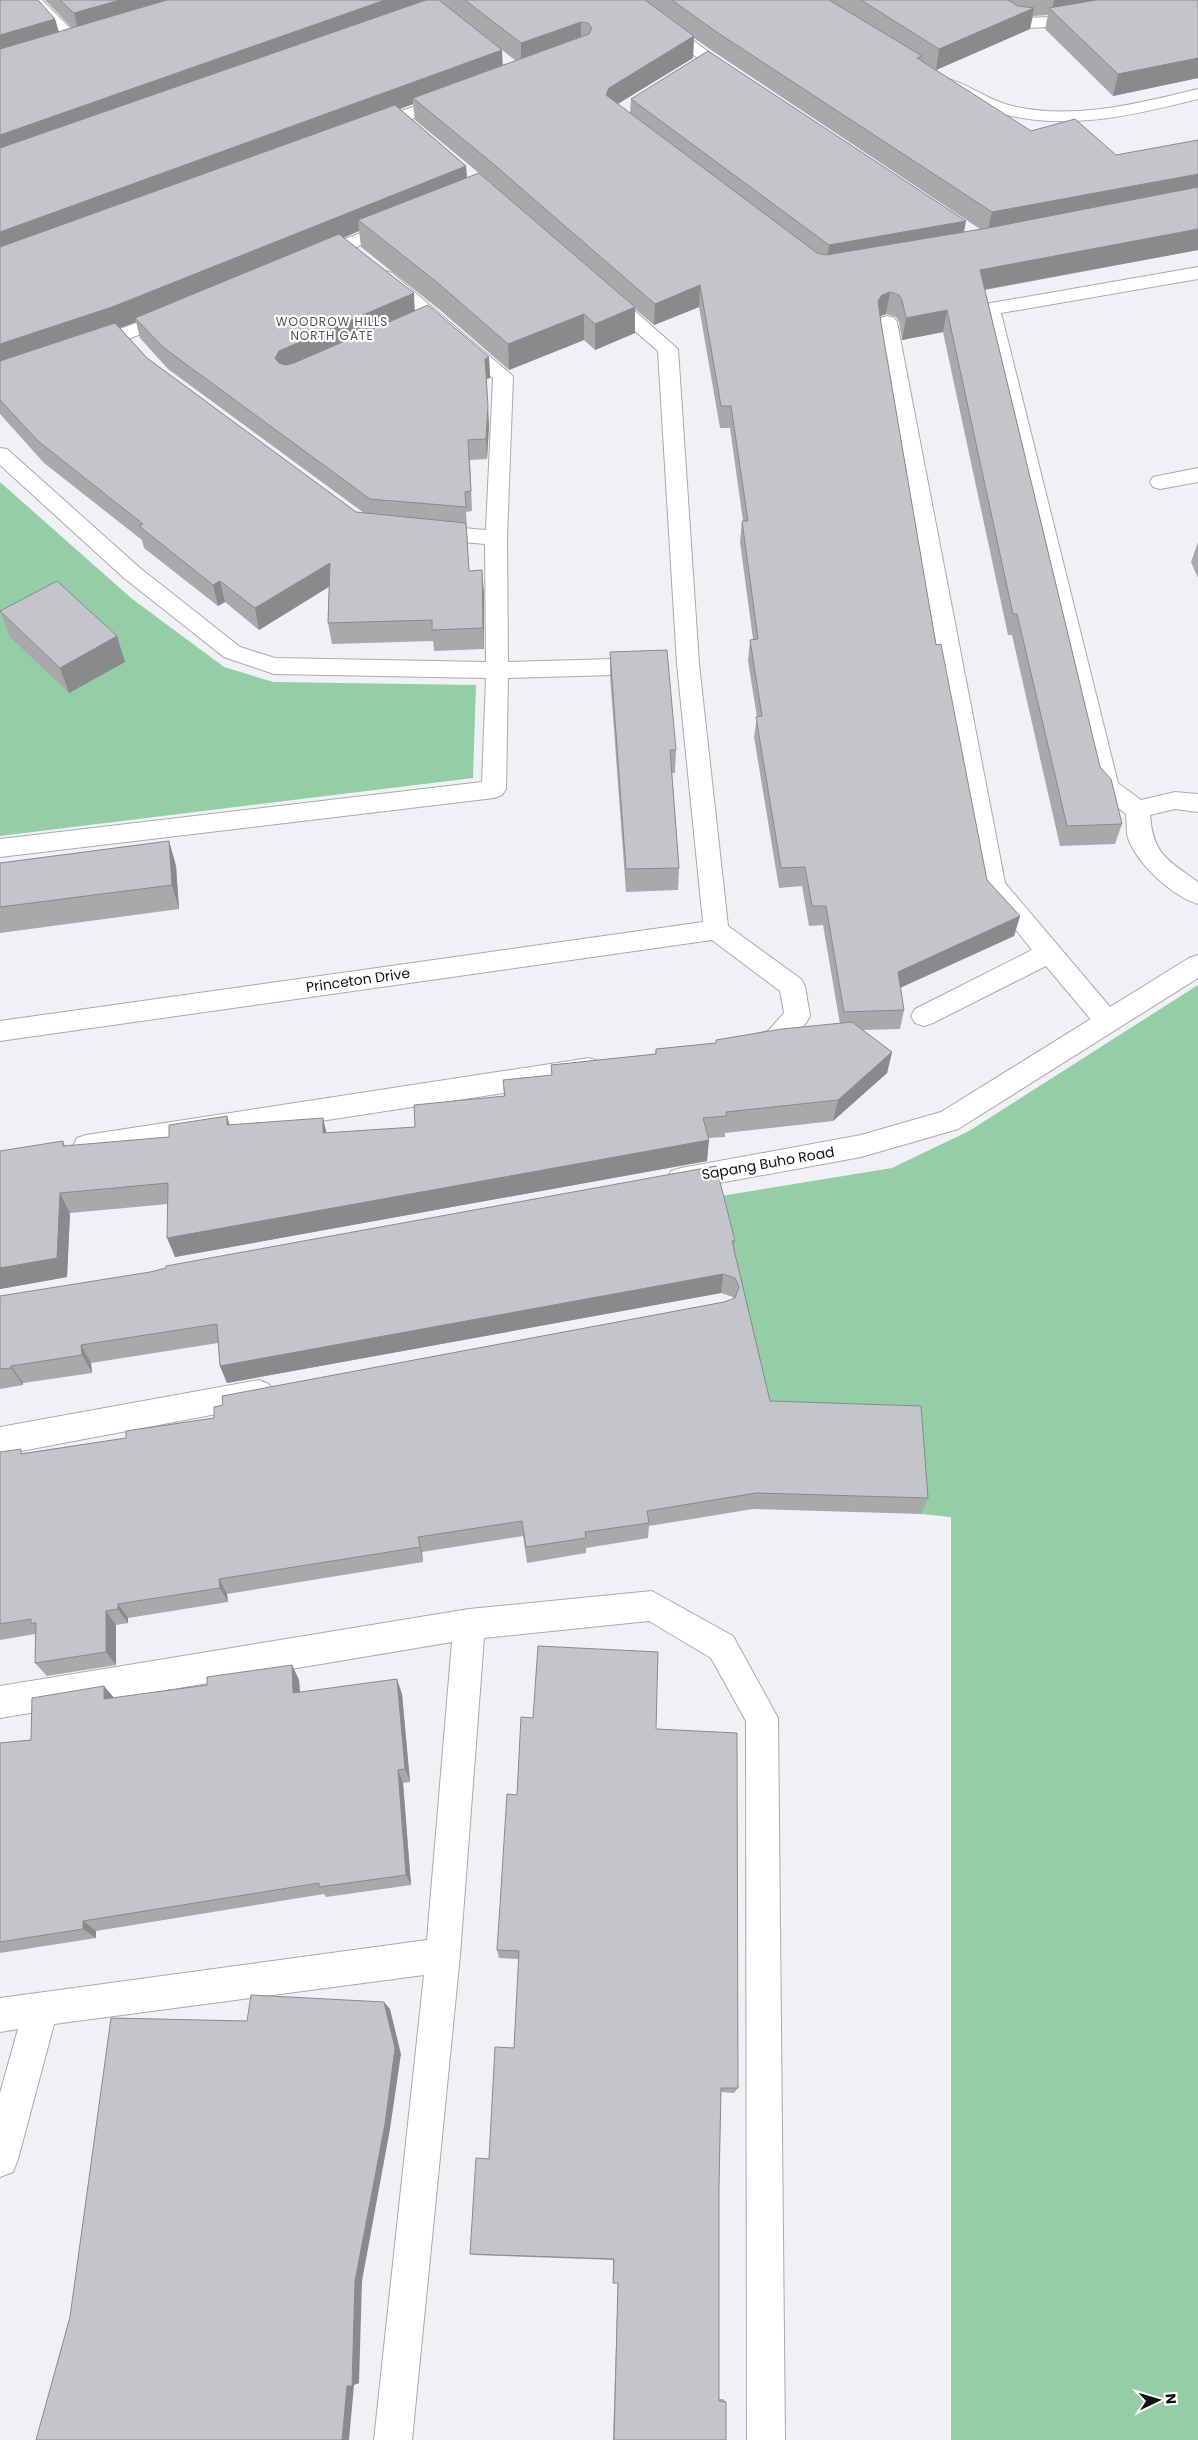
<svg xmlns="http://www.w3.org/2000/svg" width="1198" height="2440" viewBox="0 0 1198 2440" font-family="Poppins,sans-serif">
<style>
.green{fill:#93cea7}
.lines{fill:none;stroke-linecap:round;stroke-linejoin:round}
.minor-casing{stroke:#a8aaac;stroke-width:2}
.tertiary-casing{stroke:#a8aaac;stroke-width:2}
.minor{fill:#fff;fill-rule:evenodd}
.tertiary{fill:#fff;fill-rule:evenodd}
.wall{fill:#a9a9ac;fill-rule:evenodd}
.shaded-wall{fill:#898a8c}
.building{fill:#c4c5c8;stroke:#898a8c}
.labels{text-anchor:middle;stroke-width:4.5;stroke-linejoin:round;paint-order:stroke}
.far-neighbourhood-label{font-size:12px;letter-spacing:1px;fill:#515255;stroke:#fff}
.street-label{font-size:14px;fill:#111112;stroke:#fff}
</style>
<rect width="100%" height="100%" fill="#eff1f4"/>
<!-- green -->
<path class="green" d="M0,482L131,598L224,667L273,682L476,685L473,778L0,836Z
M1198,985V2440H951V1517L796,1501L709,1198L892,1168L969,1131Z"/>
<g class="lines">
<defs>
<path id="minor" d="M25,0H42L80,38L82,42L80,46H68Z
M620,0H638L740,75L738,79H726Z
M975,0H994L1024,18L1051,17L1133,0H1164L1162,3L1156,5C1122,12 1046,34 1015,26Z
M945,78C966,83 984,97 1005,104C1068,122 1136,104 1198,89V99C1131,116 1063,132 995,112C975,106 957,95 939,87L937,83L939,79Z
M450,94L456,95L459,99L456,103L376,132H364L361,128L364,124Z
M395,220L401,221L404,225L401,229L322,261H308L306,257L308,253Z
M1198,267V279L1001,313L1118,783L1141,800L1175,792L1198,794V812L1175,809L1150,815C1153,855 1168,860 1198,882V904C1172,896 1137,864 1128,838C1126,831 1127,821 1126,814L1099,793L1095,787L981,309L984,305L991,303Z
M385,271L392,273L513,376L507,538L508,662L648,658L656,660L659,666L656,672L648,674L508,678L506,789L502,795L494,798L0,857V839L482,782L486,678L274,674L224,657L124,578L0,465V448L7,449L140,568L240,647L275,658L486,662L485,544L430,539L423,537L419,532L423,527L430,525L486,530L493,378L378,281L376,277L378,273Z
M606,290L613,292L678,349L699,664L728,926L801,979L805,986L810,1016L806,1023L785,1047L753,1054L744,1051L740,1044L744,1037L768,1031L784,1013L780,991L712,940L0,1041V1021L703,922L677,664L658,351L599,300L597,296L599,292Z
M173,309L180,311L183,315L180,319L97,351L90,353L83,351L80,347L83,343Z
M887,316L894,318L897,322L1005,883L1116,1014L1120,1021L1116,1028L1107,1031L1098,1028L1046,966L933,1023L924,1026L915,1023L911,1016L915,1009L1032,950L981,886L877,322L880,318Z
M1198,468V482L1160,489L1153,487L1150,482L1153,477Z
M589,1058L598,1061L602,1069L598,1077L589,1080L86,1157L77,1154L73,1146L77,1138L86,1135Z
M259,1380L269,1384L274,1393L269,1402L259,1406L0,1455V1427Z
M652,1591L733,1636L778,1718L785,2440H747L746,1721L711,1658L649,1621L484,1638L460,1955L412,2440H374L424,1975L54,2024L18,2159L13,2172L0,2177V2093L18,2029L0,2032V1998L427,1940L452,1642L0,1718V1686L469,1609Z"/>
<path id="tertiary" d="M1198,955V978L958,1129L861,1157L681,1190L671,1187L667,1179L671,1171L681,1168L861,1135L941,1112L1189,958Z"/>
</defs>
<!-- minor casing -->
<use href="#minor" class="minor-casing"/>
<!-- tertiary casing -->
<use href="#tertiary" class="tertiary-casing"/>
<!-- minor -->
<use href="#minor" class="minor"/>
<!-- tertiary -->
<use href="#tertiary" class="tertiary"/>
</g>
<!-- wall -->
<path class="wall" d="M0,0L55,19L59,32L72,28L45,0H1198V78L1113,96L1045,29L1048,15L1033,16L1030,29L936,70L1198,250L985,290L1100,767L1122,824L1115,844L1060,846L1012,635H1008L943,332L902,340L899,322L896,317L886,314L880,316L936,645L987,880L1020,916L1014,936L900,988L904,1010L900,1029L863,1030L892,1052L887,1073L833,1121L725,1133V1137L708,1138L707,1161L175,1257L168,1204L70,1213L67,1277L0,1289L63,1141L65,1146L169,1137L227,1116L229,1125L326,1133L415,1127L504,1096L503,1080L552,1075L551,1065L655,1054L656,1049L716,1043V1040L840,1024L823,925L809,926L802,886L779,888L754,737L757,717L748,661L750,640L753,639L740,542L742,521H743L730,428H720L699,307L654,325L635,309V333L595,350L584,340L509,370L440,310L361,247L359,231L344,238L415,310L489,357L490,378L486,379L489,426L487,459L470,460L472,511L466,512L469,571L484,592V649L434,651L433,641L332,644L328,623L329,587L259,630L225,602L218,606L144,548L142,540L44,463L0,414ZM482,34L516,61L503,65ZM694,38L714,52L980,229L964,232L631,99L630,113L618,104L693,58ZM413,104L415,120L492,184L467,178L466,166L400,109ZM136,322L140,338L168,369L364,513L356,512L147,358L120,328Z
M1198,542V578L1191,562Z
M0,611L125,662L69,693L10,637Z
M610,652L676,750L675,773H672L679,868L678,890L626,892L610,676Z
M169,841L176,866L179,909L0,933V863Z
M735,1241L734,1250L770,1401L928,1498L921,1514L753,1509L649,1526L648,1538L586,1548V1553L527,1563L523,1536L422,1552L423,1562L227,1594L228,1602L128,1618V1623L116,1625V1665L47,1676L35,1663V1634L0,1640V1452L24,1453L126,1438L214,1418L223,1405L724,1302L733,1299V1297L721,1293L227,1383L220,1366L218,1343L91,1363L92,1373L23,1383V1385L0,1389V1296Z
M292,1665L299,1680L300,1693L402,1694L410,1782L403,1783L411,1885L326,1897L324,1894L96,1931V1938L0,1953V1743L31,1740L114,1698L207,1685Z
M656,1729L738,2088L734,2093L721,2092L719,2186V2399H723L726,2402V2440H613L618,2283H613V2260L473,2255L470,2254L489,2159L514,2048L519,1959L499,1958L497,1950L517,1795Z"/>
<!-- shaded-wall -->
<path class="shaded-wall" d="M120,0H196L79,35L74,13Z
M385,0H438L0,158V135Z
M1054,0H1124L1052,10Z
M1034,8L1030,29L936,70L939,49Z
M55,19L61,40L0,58V35Z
M581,22V43L521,65V43Z
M694,36L693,58L609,109L606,95L609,88Z
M502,50L503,71L413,98V104L0,256V232Z
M1198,58V78L1113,96L1118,74Z
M466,166L467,187L358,220L359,231L138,321L135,318L136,322L117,329L0,368V344Z
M1198,174V193L987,234L992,212Z
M966,221L963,238L827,261L829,245Z
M1198,229V250L976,291L980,270Z
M700,285L699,307L654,325L655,304Z
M890,292L886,314L878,317V301L882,295Z
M414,293L415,314L282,371L275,358L279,351Z
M635,307V333L595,350V324Z
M947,310L943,332L902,340L906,318Z
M584,314V340L509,370L508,344Z
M489,357L490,378L486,379L485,359Z
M488,406L489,426L487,459L486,439Z
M330,563L333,584L259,630L255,608Z
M482,570L484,592V649L483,628Z
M220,581L225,602L218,606L213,585Z
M117,636L125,662L69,693L60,668Z
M169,841L176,866L179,909L172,885Z
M1020,916L1014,936L893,991L898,972Z
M892,1052L887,1073L833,1121L838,1100Z
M227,1116L233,1137L227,1125Z
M323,1118L328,1139L323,1133Z
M709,1140L707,1161L175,1257L167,1238Z
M60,1193L70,1213L67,1277L0,1289V1268Z
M723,1274L721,1293L227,1383L220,1366Z
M81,1345L91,1363L92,1373L82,1355Z
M11,1366L23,1383V1385L11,1368Z
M418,1537L422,1552L423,1562Z
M219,1579L227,1594L228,1602L220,1588Z
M118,1604L128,1618V1623L118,1609Z
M106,1611L116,1625V1665L106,1652Z
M292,1665L299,1680L301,1708L293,1693Z
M397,1679L402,1694L410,1782L405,1769Z
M104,1686L116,1700L104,1699Z
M398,1770L403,1783L411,1885L406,1875Z
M83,1921L96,1931V1938L83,1929Z
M384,2002L390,2009L401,2054L390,2129L362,2281L359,2383L354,2385L349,2440H342L355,2281Z"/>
<!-- building -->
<path class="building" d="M0,0H38L55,19L0,35Z
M60,0H120L74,13Z
M167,0H385L0,135V49Z
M426,0H439L502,50L0,232V148Z
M465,0H645L694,36L609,88L606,95L817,253L826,255L988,228L1198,187V229L980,270L1100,767L1111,779L1122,824L1067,826L1017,614H1013L947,310L906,318L902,300L899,295L890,292L882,295L878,301L881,323L936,645L941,644L987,880L1020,916L898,972L904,1010L844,1012L826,906H812L805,867L781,868L756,717L762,716L750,640L758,639L742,521H748L731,406H721L700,285L655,304L491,162L413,98L589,34L592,28L588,23L581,22L521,43Z
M672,0H829L922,56L917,58L1031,131L1075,119L1116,155L1198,140V174L992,212L715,31Z
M861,0H1008L1018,6L1034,8L939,49Z
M1096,0H1198V58L1118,74L1049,8Z
M708,51L966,221L829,245L631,99Z
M395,105L466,166L112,307L0,344V247Z
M479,173L635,307L595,324L584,314L508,344L438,283L358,220Z
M339,234L414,293L279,351L275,358L279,363L286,365L294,363L428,305L489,357L485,359L488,406L486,439L468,440L471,491L465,492L466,507L370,499L164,348L135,318Z
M115,323L147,358L356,512L466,523L469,571L482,570L483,628L432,630V620L328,623L330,563L255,608L220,581L213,585L139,526L143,524L38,441L0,400V361Z
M57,581L117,636L60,668L0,611Z
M667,650L676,750H670L679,868L626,869L610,652Z
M169,841L172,885L0,907V863Z
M852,1022L892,1052L838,1100L726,1112L727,1116L703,1118L709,1140L167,1238L168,1183L60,1193L57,1258L0,1268V1151L63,1141V1146L169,1137V1125L227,1116V1125L323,1118V1133L415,1127L414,1105L505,1096L503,1080L552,1075L551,1065L656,1054V1049L716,1043V1040L782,1029Z
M716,1166L735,1241H732L770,1401L921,1406L928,1498L756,1493L647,1511L649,1523L585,1532L586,1538L526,1547L522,1521L418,1537L420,1547L219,1579L220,1588L118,1604V1609L106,1611V1652L35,1663L36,1623H31V1619L0,1624V1452L21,1449V1454L126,1438V1431L214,1418V1407L223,1405L222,1396L724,1302L735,1298L739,1287L735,1278L723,1274L220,1366L217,1324L81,1345L82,1355L11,1366V1368L0,1369V1296L150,1272L166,1268V1266Z
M538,1646L658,1652L656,1729L737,1733L738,2088H721L719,2186V2401L726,2402V2440H614L618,2283H613L614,2259L470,2254L476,2158L489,2159L495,2047L514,2048L519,1951L497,1950L500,1905L507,1794L517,1795L521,1717L533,1718Z
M292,1665L293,1693L397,1679L405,1769L398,1770L406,1875L319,1887V1883L83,1921V1929L0,1942V1743L31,1740L32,1698L104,1686V1699L207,1685V1677Z
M251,1995L384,2002L395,2048L385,2124L355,2281L352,2386H347L342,2440H36L70,2317L111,2018L247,2021Z"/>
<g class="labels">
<!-- far-neighbourhood labels -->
<g class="far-neighbourhood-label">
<text x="332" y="326">WOODROW HILLS<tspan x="332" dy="14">NORTH GATE</tspan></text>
</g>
<!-- street labels -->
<g class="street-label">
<text transform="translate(358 980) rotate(-8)" y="5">Princeton Drive</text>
<text transform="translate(768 1163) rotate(-10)" y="5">Sapang Buho Road</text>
</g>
</g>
<!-- north arrow -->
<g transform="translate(1158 2400) rotate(85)" stroke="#ffffff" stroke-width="4" paint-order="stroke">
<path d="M0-4L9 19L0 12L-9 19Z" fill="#111112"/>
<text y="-8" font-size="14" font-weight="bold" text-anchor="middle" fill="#111112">N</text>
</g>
</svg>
